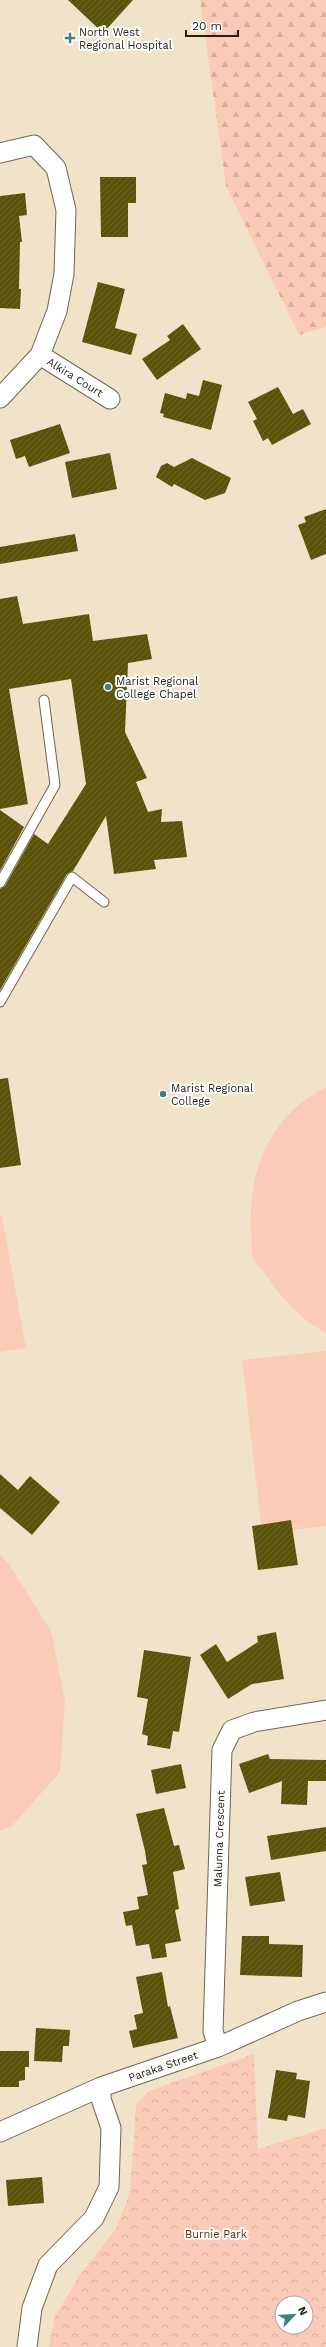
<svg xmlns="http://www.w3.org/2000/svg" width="326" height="2347" viewBox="0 0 326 2347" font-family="'Work Sans',sans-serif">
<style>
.forest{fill:url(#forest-firs)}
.park{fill:url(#park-crowns);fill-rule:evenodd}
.pitch{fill:#fccbb8}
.building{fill:url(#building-hatch)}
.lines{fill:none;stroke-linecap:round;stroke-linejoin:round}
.lane-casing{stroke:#726650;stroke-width:11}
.street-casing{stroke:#726650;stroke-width:21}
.lane{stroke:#fff;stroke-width:9}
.street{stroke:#fff;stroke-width:19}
.poi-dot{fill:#3e847c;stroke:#fff;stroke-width:1.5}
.labels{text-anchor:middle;stroke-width:4;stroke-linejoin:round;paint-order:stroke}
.poi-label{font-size:11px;fill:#241f15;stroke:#fff;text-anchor:start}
.street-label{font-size:11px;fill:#241f15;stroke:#fff}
.park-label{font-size:11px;fill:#732600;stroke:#fff}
</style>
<defs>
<pattern id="forest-firs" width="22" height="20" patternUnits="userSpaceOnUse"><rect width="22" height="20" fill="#fccbb8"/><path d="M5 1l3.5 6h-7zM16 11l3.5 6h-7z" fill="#d8ae9d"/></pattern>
<pattern id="park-crowns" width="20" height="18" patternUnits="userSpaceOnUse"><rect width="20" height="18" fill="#fccbb8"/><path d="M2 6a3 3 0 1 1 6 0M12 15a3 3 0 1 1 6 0" fill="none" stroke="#d8ae9d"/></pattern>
<pattern id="building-hatch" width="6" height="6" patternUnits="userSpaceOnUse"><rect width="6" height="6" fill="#5a5208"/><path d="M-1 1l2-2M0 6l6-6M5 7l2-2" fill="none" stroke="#6e672b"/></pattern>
</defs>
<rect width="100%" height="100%" fill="#f1e3ca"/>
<!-- forest -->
<path class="forest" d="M200,0H326V327L299,335L226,186Z"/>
<!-- park -->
<path class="park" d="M254,2054L258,2149L326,2128V2347H49L54,2318L79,2276L116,2229L130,2192L136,2104L149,2091ZM282,2303H306V2327H282Z"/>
<!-- pitch -->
<path class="pitch" d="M326,1087V1333C298,1317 284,1301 266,1275C263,1269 255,1264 253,1258C250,1250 252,1237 251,1228C248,1169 271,1115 326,1087Z
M0,1216H2L26,1348L0,1352Z
M326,1351V1526L262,1533L242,1360Z
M0,1555L9,1564L51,1631L65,1701L60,1772L12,1826L0,1831Z"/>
<!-- building -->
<path class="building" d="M68,0H133L103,33Z
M100,177H136V203H128V237H101Z
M25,193L27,215L19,216L22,242H20L19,289H21L20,309L0,308V196Z
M98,282L125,289L115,328L137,334L131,355L82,342Z
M183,324L201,349L157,380L142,359L170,340L167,336Z
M203,380L222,385L211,430L163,417L164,414L160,413L165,393L186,399L187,393L199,396Z
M278,387L293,414L303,409L311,424L272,445L268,438L263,441L253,421L257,419L248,402Z
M60,424L70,453L29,467L25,456L16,459L10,440Z
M110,453L117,489L72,498L65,462Z
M192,458L231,478L225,493L205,500L174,484L172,487L156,477L161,466L167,463L174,467Z
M326,509V554L311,560L298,525L306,522L304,517Z
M75,534L78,551L0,564V547Z
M17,596L23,624L89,614L93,641L147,634L152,659L128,663L125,732L147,778L136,782L148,812L162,809L161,822L182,821L187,857L154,860L156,869L114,874L106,816L73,871L67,874L0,990V889L5,886L34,834L48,844L86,784L71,679L9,689L28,804L0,809V599Z
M0,810L24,827L0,871Z
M8,1078L21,1165L0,1168V1079Z
M0,1474L18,1490L30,1476L60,1502L32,1535L0,1508Z
M291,1520L298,1565L258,1570L252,1526Z
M276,1632L284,1679L252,1684L228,1699L200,1655L216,1644L227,1662L258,1642L257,1636Z
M144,1650L191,1657L179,1732L173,1731L170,1749L147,1745L148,1736L142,1734L148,1699L137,1697Z
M268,1754L270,1759L326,1760V1781H308L307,1805L281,1804L282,1781L249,1793L239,1764Z
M181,1764L186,1788L156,1794L151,1770Z
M164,1808L174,1846L179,1845L185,1869L173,1872L179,1909L175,1910L181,1941L165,1944L167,1957L152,1959L149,1944L136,1946L132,1925L126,1926L123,1912L139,1909L137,1897L148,1895L142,1865L147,1864L145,1851L136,1814Z
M326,1827V1851L271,1860L267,1836Z
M280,1872L285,1901L250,1906L245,1877Z
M242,1936H269V1944L303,1945L302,1977L240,1975Z
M162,1972L168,2007L170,2006L178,2038L133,2048L129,2031L137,2029L134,2015L143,2013L136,1977Z
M36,2028L70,2030L69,2046H63L62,2062L34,2061Z
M0,2051H29V2067H25V2080L19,2081V2087H0Z
M276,2070L297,2073L296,2079L310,2081L305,2118L288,2115L287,2121L268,2118Z
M42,2177L44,2203L8,2206L6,2180Z"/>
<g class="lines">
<defs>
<path id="lane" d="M0,883L55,785L44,700
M0,1002L72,877L104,902"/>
<path id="street" d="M0,153L34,145L56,168L66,210L64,274L57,311L40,355L0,398
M40,355L110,399
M218,2047L213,2031L222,1750L232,1730L254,1722L326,1710
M0,2132L101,2087L218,2047L298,2011L326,2002
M27,2347L32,2308L48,2265L94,2218L109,2187L111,2128L101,2099V2087"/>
</defs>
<!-- lane casing -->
<use href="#lane" class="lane-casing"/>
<!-- street casing -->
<use href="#street" class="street-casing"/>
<!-- lane -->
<use href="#lane" class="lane"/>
<!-- street -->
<use href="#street" class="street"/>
</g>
<!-- markers -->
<g class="poi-dot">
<path d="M68 32h4v4h4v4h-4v4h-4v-4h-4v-4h4z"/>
<circle cx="108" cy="687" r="4"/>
<circle cx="163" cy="1094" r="4"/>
</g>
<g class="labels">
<!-- poi labels -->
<g class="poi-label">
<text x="79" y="36">North West<tspan x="79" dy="13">Regional Hospital</tspan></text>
<text x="116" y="685">Marist Regional<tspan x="116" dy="13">College Chapel</tspan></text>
<text x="171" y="1092">Marist Regional<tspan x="171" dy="13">College</tspan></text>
</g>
<!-- street labels -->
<g class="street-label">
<text transform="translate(75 377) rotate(32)" y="4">Alkira Court</text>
<text transform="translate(219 1839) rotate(-88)" y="4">Malunna Crescent</text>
<text transform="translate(163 2066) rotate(-19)" y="4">Paraka Street</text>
</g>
<!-- park labels -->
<g class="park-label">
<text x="216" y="2238">Burnie Park</text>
</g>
</g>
<!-- north arrow -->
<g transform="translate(294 2315) rotate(65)"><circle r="19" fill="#ffffff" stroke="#a7a5a1"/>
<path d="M0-3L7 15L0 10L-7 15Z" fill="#3e847c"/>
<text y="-6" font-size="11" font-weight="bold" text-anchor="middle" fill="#241f15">N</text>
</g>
<!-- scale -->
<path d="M186 30v6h52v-6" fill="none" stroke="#241f15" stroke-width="2"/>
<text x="192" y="30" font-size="12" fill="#241f15" stroke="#ffffff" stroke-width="3" paint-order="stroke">20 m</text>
</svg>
